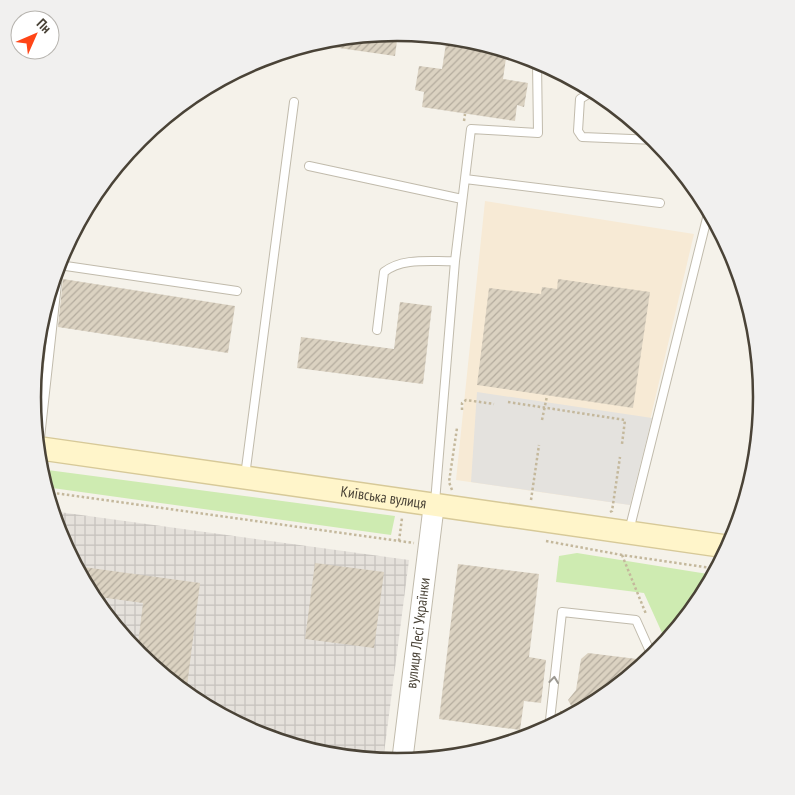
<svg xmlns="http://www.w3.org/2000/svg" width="795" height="795" viewBox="0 0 795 795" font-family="'PT Sans Narrow',sans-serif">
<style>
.commercial{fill:#f7ead5}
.industrial{fill:url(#industrial-grid)}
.grass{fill:#ceebb1}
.parking{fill:#e4e2de}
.building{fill:url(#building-hatch)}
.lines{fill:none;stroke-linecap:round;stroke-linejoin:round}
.service-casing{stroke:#c1bbac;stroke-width:10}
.tertiary-casing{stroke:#c1bbac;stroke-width:22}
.secondary-casing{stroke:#d7c998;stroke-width:25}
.path{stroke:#c4b89c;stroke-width:2.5;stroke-dasharray:2.5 2.5;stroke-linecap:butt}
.service{stroke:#fff;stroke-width:8}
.tertiary{stroke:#fff;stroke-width:20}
.secondary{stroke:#fff5ca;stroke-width:22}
.oneway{stroke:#9b9891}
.labels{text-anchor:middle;stroke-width:4;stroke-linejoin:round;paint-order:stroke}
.street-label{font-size:15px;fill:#4a4337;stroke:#fff}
.rim{fill:none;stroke:#4a4337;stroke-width:2.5}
</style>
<defs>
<pattern id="industrial-grid" width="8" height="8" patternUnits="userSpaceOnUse" patternTransform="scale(1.25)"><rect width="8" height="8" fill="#e5e1db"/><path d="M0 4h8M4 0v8" fill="none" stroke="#c6c2bd"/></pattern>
<pattern id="building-hatch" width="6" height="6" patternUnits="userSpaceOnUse" patternTransform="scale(1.25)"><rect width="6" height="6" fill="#dbd2c1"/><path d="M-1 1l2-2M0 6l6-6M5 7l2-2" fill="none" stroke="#b4ac9e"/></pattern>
</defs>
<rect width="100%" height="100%" fill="#f5f2ea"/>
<!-- commercial -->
<path class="commercial" d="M485,201L694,234L630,505L456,480Z"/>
<!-- industrial -->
<path class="industrial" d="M52,511L409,560L383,761L326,755L258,735L194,701L139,655L94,600L60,537Z"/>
<!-- grass -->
<path class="grass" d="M40,469L395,516L391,535L45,487Z
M577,553L714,575L701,601L671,637L663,635L644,593L556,582L559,556Z"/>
<!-- parking -->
<path class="parking" d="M477,392L652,418L630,505L471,482Z"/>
<!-- building -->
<path class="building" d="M398,33L395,56L318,45V42L327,39Z
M447,37L466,39L464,46L492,50V47L507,51L503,79L528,83L524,107L517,105L515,121L422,107L424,92L415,90L419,66L442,69Z
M63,279L235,306L228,353L58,327Z
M558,279L650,292L633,408L477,385L489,288L541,294L542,287L557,289Z
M400,302L432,306L423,384L297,368L301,337L394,349Z
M315,563L384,572L374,648L305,639Z
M458,564L539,574L529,657L546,660L541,703L524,701L520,730L439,719Z
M76,566L200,583L186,694L137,652L143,603L92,596Z
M588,653L637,659L636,672L600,701L580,712L573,709L568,700L576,690L581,659Z"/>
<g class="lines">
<defs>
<path id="service" d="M601,94L590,93L580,99L578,131L582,137L656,140
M309,166L462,199
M465,179L660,203
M377,330L384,272C403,257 432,262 455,261
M39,447L59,265L237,291
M245,476L294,102
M435,502L455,261L471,129L538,133L537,62
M629,531L709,210
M549,729L562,612L636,620L653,658"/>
<g id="tertiary">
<path id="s1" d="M402,762L434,504"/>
</g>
<g id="secondary">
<path id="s2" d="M38,448L730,547"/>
</g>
</defs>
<!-- service casing -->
<use href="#service" class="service-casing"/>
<!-- tertiary casing -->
<use href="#tertiary" class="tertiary-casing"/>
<!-- secondary casing -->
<use href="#secondary" class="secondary-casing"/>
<!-- path -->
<path class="path" d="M464,121L465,114
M508,402L625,420L622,444
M462,410V403L466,400L494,404
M542,420L547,396
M452,490L449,482L457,428
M47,492L414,543
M531,500L539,445
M610,512L612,511L620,457
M399,541L402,518
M546,541L622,555L718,569
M622,555L646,614
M560,712L574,715"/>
<!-- service -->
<use href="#service" class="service"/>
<!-- tertiary -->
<use href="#tertiary" class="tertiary"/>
<!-- secondary -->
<use href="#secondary" class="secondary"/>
</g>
<!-- one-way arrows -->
<defs><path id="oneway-chevron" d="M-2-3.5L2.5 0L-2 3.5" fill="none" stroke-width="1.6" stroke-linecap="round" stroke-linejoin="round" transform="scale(1.25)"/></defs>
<use class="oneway" href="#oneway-chevron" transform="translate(554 680) rotate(-84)"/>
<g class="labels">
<!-- street labels -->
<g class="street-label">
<text dy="5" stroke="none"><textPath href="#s2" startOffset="349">Київська вулиця</textPath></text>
<text dy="5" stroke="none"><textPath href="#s1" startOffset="130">вулиця Лесі Українки</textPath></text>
</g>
</g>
<!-- crop -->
<path d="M0 0H795V795H0ZM41 397a356 356 0 1 1 712 0a356 356 0 1 1-712 0Z" fill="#f1f0ef" fill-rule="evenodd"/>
<path class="rim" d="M41 397a356 356 0 1 1 712 0a356 356 0 1 1-712 0Z"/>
<!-- north arrow -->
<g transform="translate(35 35) rotate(45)"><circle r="24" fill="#ffffff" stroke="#b7b4af"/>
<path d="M0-4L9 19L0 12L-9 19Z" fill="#ff4517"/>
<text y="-8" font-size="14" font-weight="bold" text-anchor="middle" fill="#4a4337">Пн</text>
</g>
</svg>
